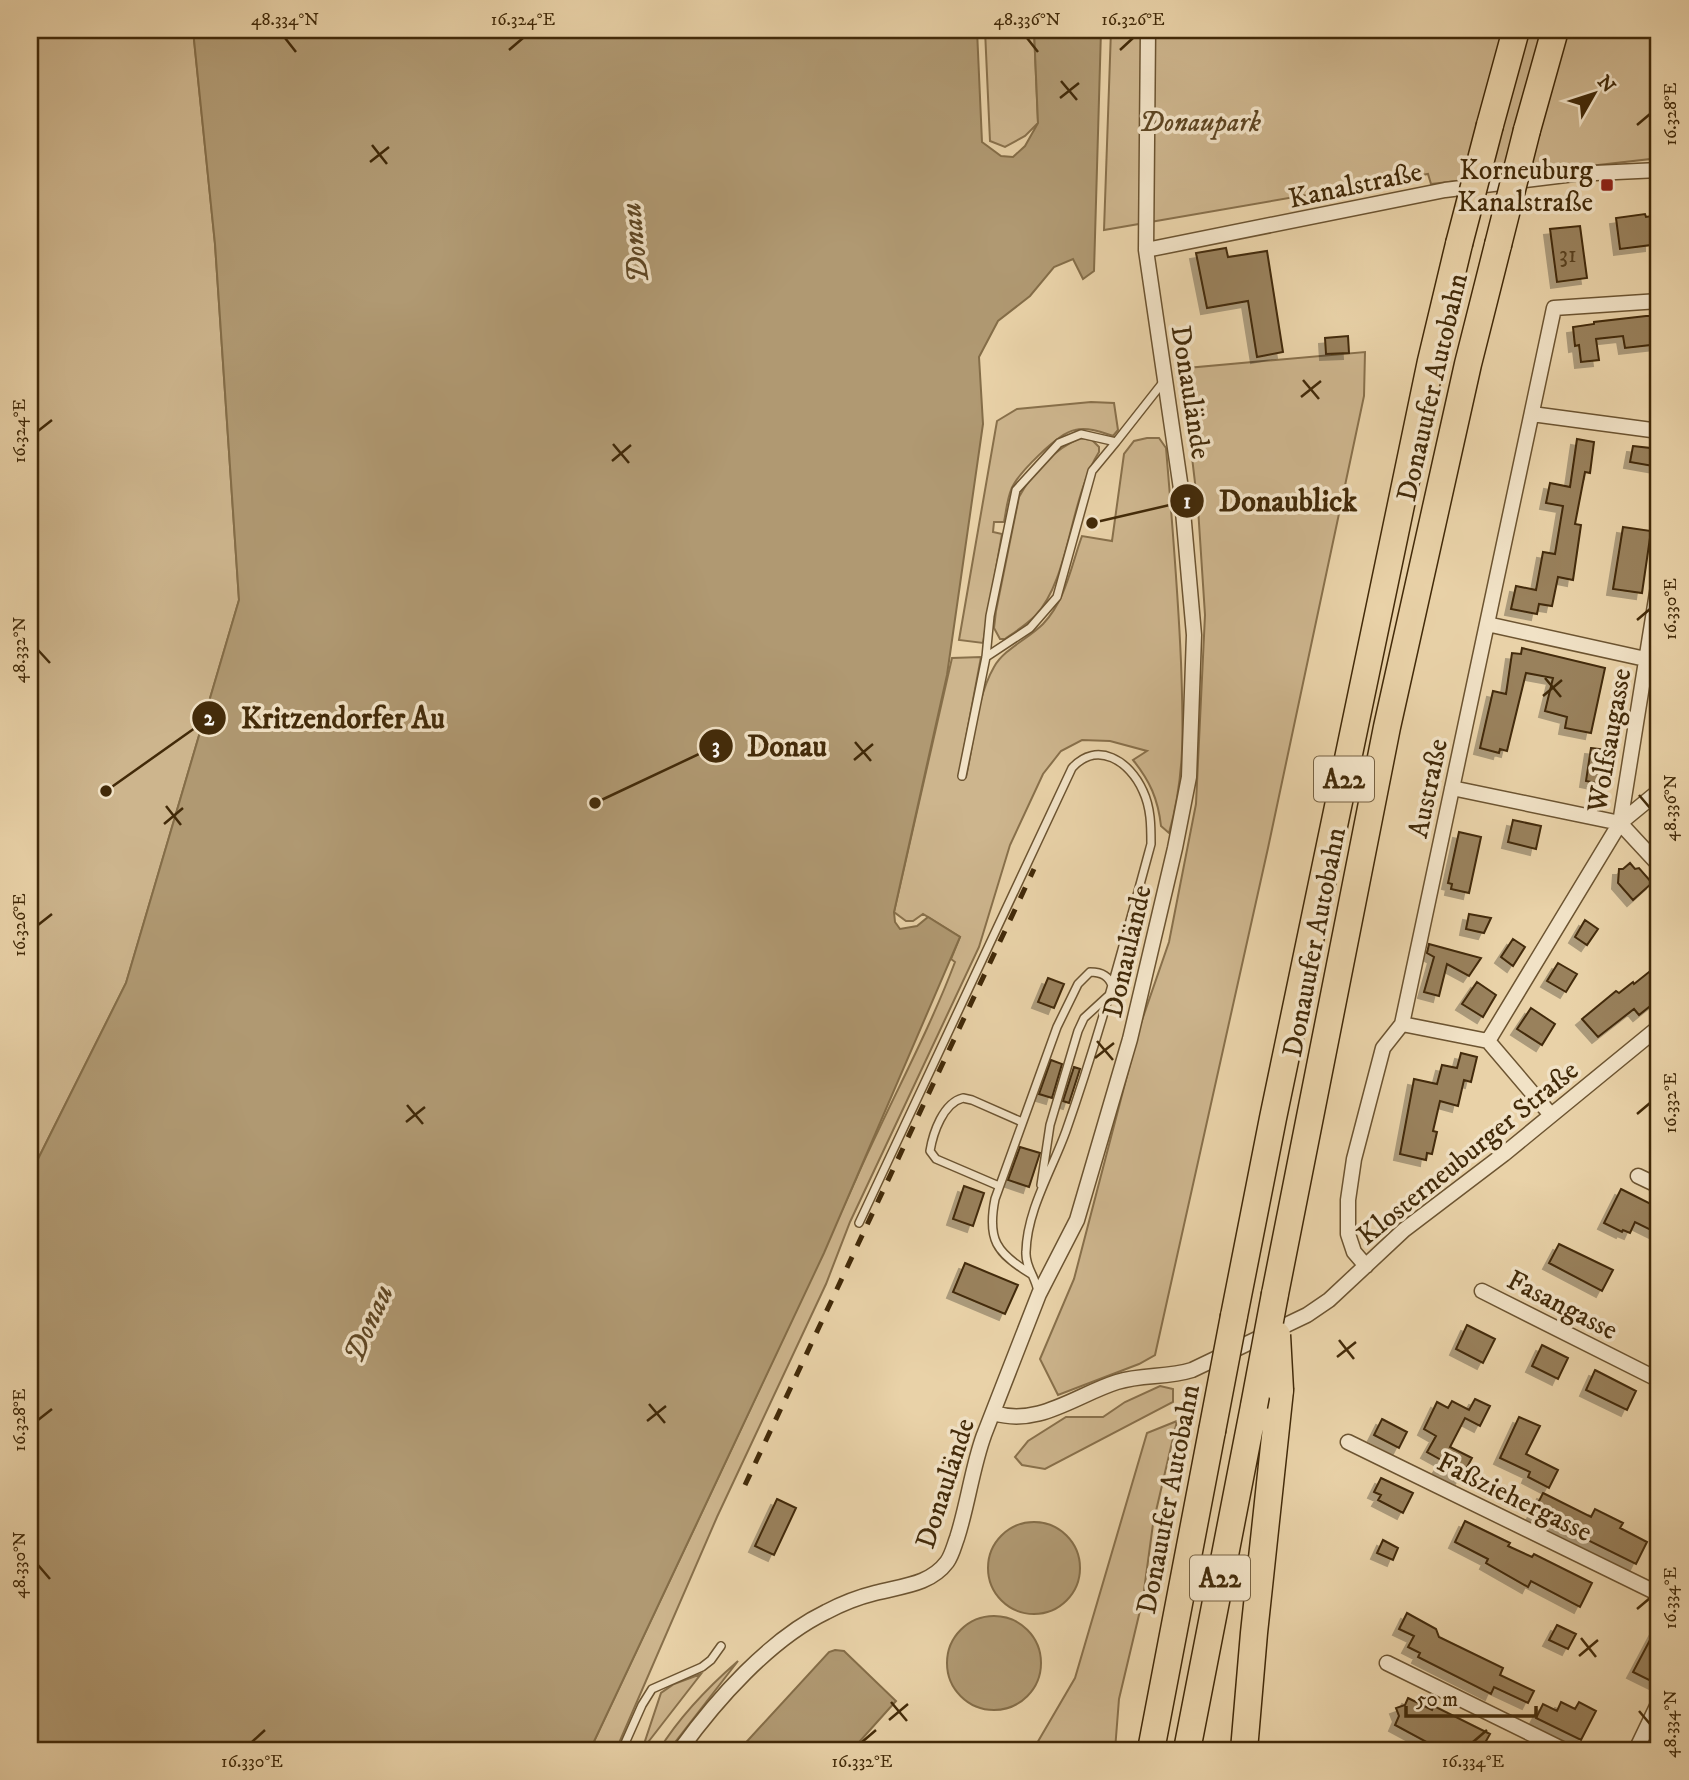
<svg xmlns="http://www.w3.org/2000/svg" width="1689" height="1780" viewBox="0 0 1689 1780" font-family="'IM FELL DW Pica',serif">
<style>
.green{fill:#cdb58d;stroke:#88704b;stroke-width:2}
.water{fill:#b09972;stroke:#846d48;stroke-width:2}
.building{fill:#99815c;stroke:#422a09;stroke-width:2;filter:url(#shadow)}
.lines{fill:none;stroke-linecap:round;stroke-linejoin:round}
.service-casing{stroke:#6c5431;stroke-width:10}
.minor-casing{stroke:#6c5431;stroke-width:17}
.motorway-casing{stroke:#422a09;stroke-width:29}
.service{stroke:#f1e2c6;stroke-width:7}
.minor{stroke:#f1e2c6;stroke-width:14}
.motorway{stroke:#e9d2a8;stroke-width:26}
.rail{stroke:#422a09;stroke-width:5;stroke-dasharray:12 12;stroke-linecap:butt}
.motorway-bridge-casing{stroke:#422a09;stroke-width:29;stroke-linecap:butt}
.motorway-bridge{stroke:#e9d2a8;stroke-width:26}
.ticks{fill:none;stroke:#422a09;stroke-width:2.5}
.poi-dot{fill:#8f2418;stroke:#f1e2c6;stroke-width:2.5}
.labels{text-anchor:middle;stroke-width:7;stroke-linejoin:round;paint-order:stroke}
.number-label{font-size:24px;fill:#58401e}
.shield{fill:#f1e2c6;stroke:#766142;stroke-width:2}
.shield-label{font-size:26px;font-weight:bold;fill:#422a09}
.park-label{font-size:28px;font-style:italic;fill:#5e4623;stroke:#f1e2c6}
.poi-label{font-size:28px;fill:#422a09;stroke:#f1e2c6;text-anchor:end}
.street-label{font-size:28px;fill:#422a09;stroke:#f1e2c6}
.water-label{font-size:30px;font-style:italic;fill:#5e4623;stroke:#f1e2c6}
.leader{fill:none;stroke:#422a09;stroke-width:2.5}
.callout-dot{fill:#422a09;stroke:#f1e2c6;stroke-width:2.5}
.mark-label{font-size:21px;text-anchor:middle;font-weight:bold;fill:#fff}
.callout-label{font-size:30px;text-anchor:middle;font-weight:bold;fill:#422a09;stroke:#f1e2c6;stroke-width:7;stroke-linejoin:round;paint-order:stroke}
.neatline{fill:none;stroke:#422a09;stroke-width:2.5}
.ticks-label{font-size:18px;text-anchor:middle;fill:#422a09}
</style>
<defs>
<filter id="shadow"><feDropShadow dx="-6" dy="6" stdDeviation="0" flood-color="#0004"/></filter>
</defs>
<rect width="100%" height="100%" fill="#e9d2a8"/>
<filter id="stains"><feTurbulence type="fractalNoise" baseFrequency=".00286" numOctaves="4"/><feColorMatrix values="0 0 0 0 .2 0 0 0 0 .09 0 0 0 0 .02 0 0 0 .5 -.17"/></filter>
<radialGradient id="worn" r=".72"><stop offset=".6" stop-color="#630" stop-opacity="0"/><stop offset="1" stop-color="#630" stop-opacity=".3"/></radialGradient>
<!-- green -->
<path class="green" d="M30,30H193L215,244L239,600L126,983L30,1175Z
M985,30H1034L1038,123L1025,136L1005,147L990,141Z
M1111,30H1659V158L1431,184L1428,174L1104,230Z
M1365,352L1364,396L1268,848L1155,1355L1139,1364L1058,1395L1040,1359L1074,1279L1140,1026L1169,942L1196,804L1205,615L1198,508L1189,432L1176,369Z
M1091,402L1114,403L1118,430L1113,436C1101,432 1088,427 1075,430C1058,433 1017,474 1011,490C1007,500 1006,512 1004,522H994L993,532L1002,534L983,643L959,640L997,421L1017,409Z
M1080,438L1092,440L1099,447V452C1069,499 1070,580 1035,616C1026,625 1015,632 1005,639H1000L994,628L996,611L1019,497C1032,473 1054,449 1080,438Z
M1147,438H1159L1166,448C1172,519 1178,591 1181,662C1183,723 1186,773 1169,833L1161,826C1158,799 1150,781 1133,760L1147,751L1110,741L1082,740L1061,751L1043,774L1010,845L979,947L850,1222L826,1284L717,1517L616,1750H590C679,1560 770,1371 856,1179C888,1106 927,1036 955,962L951,959L960,937L923,914L913,921H906L894,912L952,658L981,657L959,775L966,777C974,743 976,698 994,667C1004,649 1028,639 1043,624C1066,600 1071,566 1082,536L1112,541L1124,454L1134,441Z
M1160,1386L1173,1389V1402L1045,1469L1022,1465L1015,1457L1028,1441L1066,1417H1103L1125,1402Z
M1177,1421L1153,1524L1143,1598L1119,1699L1115,1750H1033L1075,1678L1147,1433Z
M738,1661L669,1750H659C680,1716 707,1688 738,1661Z
M701,1674L642,1750L661,1693L674,1684Z"/>
<!-- water -->
<path class="water" d="M193,30H977L982,142L1001,156L1013,157L1025,146L1038,123L1034,30H1101L1094,271L1083,279L1073,259L1054,267L1030,296L998,321L979,357L983,424L947,675L894,912L895,922L900,929L917,926L928,917L960,937L824,1253L590,1750H30V1175L126,983L239,600L215,244Z
M988 1568a46 46 0 1 1 92 0a46 46 0 1 1-92 0Z
M947 1663a47 47 0 1 1 94 0a47 47 0 1 1-94 0Z
M835,1650L844,1651L896,1701L852,1750H739L829,1652Z"/>
<!-- building -->
<path class="building" d="M1645,214L1646,217L1659,215V238L1651,239V245L1620,249L1616,218Z
M1580,226L1587,278L1557,282L1550,229Z
M1226,248L1228,257L1267,251L1283,352L1257,357L1248,301L1207,308L1196,253Z
M1646,316H1659V344L1625,348L1623,336L1596,339L1599,360L1581,362L1579,345L1575,346L1573,327L1594,324V322Z
M1348,336L1349,353L1326,354L1325,338Z
M1577,439L1594,442L1590,473L1585,472L1575,524L1581,525L1573,580L1558,577L1552,606L1539,604L1537,614L1511,609L1516,586L1536,590L1543,552L1555,554L1563,506L1546,503L1550,483L1570,487Z
M1633,446L1659,449V467L1630,462Z
M1623,527L1651,531L1642,593L1613,589Z
M1522,648L1605,668L1591,733L1565,728L1567,717L1545,711L1553,678L1526,673L1507,751L1500,749L1499,753L1480,748L1493,691L1506,694L1512,653L1521,654Z
M1591,748L1616,751L1612,782L1606,781L1599,790L1596,783L1586,781Z
M1513,820L1541,826L1536,849L1508,842Z
M1459,832L1481,837L1469,893L1451,889L1452,884L1448,883Z
M1630,863L1635,869L1639,868L1652,883L1633,900L1618,883L1619,869H1623Z
M1469,914L1491,918L1484,933L1466,929Z
M1585,920L1598,929L1587,945L1575,937Z
M1513,939L1525,947L1513,966L1501,957Z
M1429,944L1462,953L1481,958L1469,976L1447,964L1439,996L1424,992L1434,957L1427,953Z
M1558,963L1577,974L1566,992L1547,981Z
M1659,964V999L1639,1015L1634,1009L1598,1037L1582,1019L1616,991L1619,993L1633,982L1634,984Z
M1048,978L1064,984L1054,1008L1038,1002Z
M1477,982L1496,995L1483,1017L1462,1004Z
M1531,1008L1555,1024L1542,1045L1517,1029Z
M1461,1053L1477,1057L1471,1082L1464,1080L1458,1106L1440,1101L1433,1131L1437,1132L1432,1154L1427,1153L1426,1160L1400,1154L1414,1079L1437,1084L1442,1065L1457,1068Z
M1051,1060L1062,1064L1052,1098L1039,1094Z
M1074,1067L1080,1069L1069,1103L1063,1101Z
M1020,1147L1040,1153L1029,1187L1008,1180Z
M964,1186L984,1193L973,1226L953,1219Z
M1621,1189L1659,1208V1234L1635,1222L1630,1233L1623,1230L1622,1232L1604,1223Z
M1559,1244L1613,1270L1602,1291L1549,1263Z
M965,1263L1018,1285L1005,1314L953,1292Z
M1467,1325L1495,1339L1483,1363L1456,1349Z
M1542,1345L1568,1358L1558,1379L1532,1366Z
M1595,1370L1636,1391L1627,1410L1586,1390Z
M1475,1399L1490,1406L1480,1426L1465,1418L1450,1447L1472,1458L1461,1478L1439,1467L1443,1461L1427,1452L1436,1436L1424,1429L1437,1402L1448,1408L1452,1401L1469,1410Z
M1519,1417L1540,1426L1526,1454L1558,1470L1549,1488L1528,1477L1530,1472L1500,1458Z
M1382,1419L1407,1432L1399,1448L1374,1435Z
M1381,1478L1413,1493L1403,1513L1378,1500L1381,1495L1374,1492Z
M1543,1493L1591,1517L1595,1509L1623,1523L1620,1528L1647,1542L1636,1564L1533,1513Z
M777,1499L796,1508L774,1555L755,1546Z
M1465,1521L1510,1543L1508,1546L1532,1557L1534,1554L1592,1583L1580,1607L1531,1581L1528,1587L1486,1563L1488,1559L1455,1542Z
M1383,1540L1398,1548L1393,1560L1377,1553Z
M1407,1613L1436,1629L1439,1637L1503,1668L1500,1675L1534,1691L1528,1703L1494,1687L1491,1694L1418,1657L1420,1653L1408,1647L1414,1636L1399,1629Z
M1659,1623V1674L1655,1683L1633,1672Z
M1557,1625L1576,1634L1568,1649L1549,1640Z
M1408,1698L1432,1710L1434,1706L1490,1734L1481,1750H1434L1436,1747L1395,1725L1399,1716L1396,1708L1405,1705Z
M1561,1702L1575,1709L1579,1702L1596,1711L1581,1740L1536,1718L1543,1704L1557,1711Z"/>
<g class="lines">
<defs>
<path id="service" d="M986,657L1030,628L1057,597L1092,471L1116,442
M962,776L986,657L990,616L1016,490L1059,443L1081,434L1116,442L1164,381
M1041,1185L1050,1125L1078,1031L1084,1018L1108,996
M999,1186L936,1159L930,1151C933,1133 943,1103 963,1098L972,1100L1022,1122
M859,1223L1072,768C1097,740 1130,761 1143,791C1151,808 1151,826 1151,844C1125,940 1099,1037 1066,1131C1052,1170 1027,1210 1026,1252C1025,1267 1036,1277 1038,1292
M1031,1274C996,1253 987,1239 995,1199L1057,1027L1078,984L1090,972C1100,972 1109,975 1112,986
M622,1750L642,1705L652,1689L702,1667L711,1660L721,1646"/>
<path id="minor" d="M1146,250L1445,190L1574,174L1659,170
M1532,414L1659,431
M1487,624L1659,662
M1452,788L1620,823L1659,865
M1620,823L1659,791
M1402,1024L1488,1041L1551,1115
M1488,1041L1620,823L1659,580
M1638,1176L1659,1186
M1366,1266L1354,1252L1348,1234V1200L1354,1159L1383,1048L1402,1024L1554,308L1659,301
M1482,1291L1659,1380
M994,1413C1038,1427 1076,1395 1117,1382C1142,1374 1167,1378 1192,1370L1307,1315L1329,1300L1404,1230L1504,1154L1659,1027
M1348,1442L1659,1594
M1387,1663L1564,1750
M680,1750C716,1700 770,1639 826,1612C841,1604 859,1597 875,1593C901,1586 930,1585 947,1562C952,1555 954,1546 957,1538C968,1504 972,1468 984,1435L1039,1294L1077,1220L1130,1039L1175,848L1189,777L1194,635L1181,489L1146,250L1148,30
M1636,1750L1659,1702"/>
<path id="motorway" d="M1490,125L1516,30
M1527,130L1555,30
M1275,1294L1387,727L1468,364L1498,245
M1234,1316L1273,1118L1431,361L1459,244
M1151,1750L1212,1431
M1187,1750L1254,1406
M1244,1750L1254,1633L1280,1390"/>
</defs>
<!-- service casing -->
<use href="#service" class="service-casing"/>
<!-- minor casing -->
<use href="#minor" class="minor-casing"/>
<!-- motorway casing -->
<use href="#motorway" class="motorway-casing"/>
<!-- service -->
<use href="#service" class="service"/>
<!-- minor -->
<use href="#minor" class="minor"/>
<!-- motorway -->
<use href="#motorway" class="motorway"/>
<!-- rail -->
<path class="rail" d="M745,1485L1034,869"/>
<defs>
<path id="motorway-bridge" d="M1459,244L1490,125
M1498,245L1527,130
M1277,1335L1280,1390
M1254,1406L1275,1294
M1212,1431L1234,1316"/>
</defs>
<!-- motorway-bridge casing -->
<use href="#motorway-bridge" class="motorway-bridge-casing"/>
<!-- motorway-bridge -->
<use href="#motorway-bridge" class="motorway-bridge"/>
</g>
<!-- ticks -->
<path class="ticks" d="M285,38L296,52M1027,38L1038,52M509,50L523,38M1120,50L1133,38M1061,81L1077,100M1060,98L1079,83M1637,125L1650,114M372,145L387,164M370,162L389,147M1303,380L1319,399M1301,397L1321,381M38,431L52,420M613,444L629,463M612,461L631,445M1637,620L1650,609M38,650L50,663M1545,678L1561,697M1543,696L1562,680M855,742L871,761M854,760L873,744M1639,795L1650,808M166,806L181,825M164,824L183,808M38,925L52,914M1097,1041L1113,1060M1095,1058L1114,1043M407,1105L423,1124M1637,1114L1650,1103M406,1122L425,1107M1339,1340L1354,1359M1337,1357L1356,1342M649,1404L665,1423M38,1420L52,1409M647,1421L666,1406M38,1565L50,1579M1637,1609L1650,1598M1581,1638L1596,1657M1579,1656L1598,1640M891,1702L907,1721M1639,1711L1650,1724M889,1720L908,1704M252,1742L265,1730M862,1742L876,1730M1473,1742L1487,1730"/>
<!-- markers -->
<rect class="poi-dot" x="1600" y="178" width="14" height="14" rx="3.5"/>
<g class="labels">
<!-- number labels -->
<g class="number-label">
<text x="1568" y="262">31</text>
</g>
<!-- shield labels -->
<g class="shield">
<rect x="1314" y="756.5" width="60" height="45" rx="5"/>
<rect x="1190" y="1555.5" width="60" height="45" rx="5"/>
</g>
<g class="shield-label">
<text x="1344" y="788">A22</text>
<text x="1220" y="1587">A22</text>
</g>
<!-- park labels -->
<g class="park-label">
<text x="1200" y="131">Donaupark</text>
</g>
<!-- poi labels -->
<g class="poi-label">
<text x="1593" y="179">Korneuburg<tspan x="1593" dy="32">Kanalstraße</tspan></text>
</g>
<!-- street labels -->
<g class="street-label">
<text transform="translate(1355 184) rotate(-12)" y="10">Kanalstraße</text>
<text transform="translate(1431 387) rotate(-77)" y="10">Donauufer Autobahn</text>
<text transform="translate(1192 392) rotate(81)" y="10">Donaulände</text>
<text transform="translate(1608 740) rotate(-80)" y="10">Wolfsaugasse</text>
<text transform="translate(1427 788) rotate(-78)" y="10">Austraße</text>
<text transform="translate(1313 942) rotate(-79)" y="10">Donauufer Autobahn</text>
<text transform="translate(1126 951) rotate(-77)" y="10">Donaulände</text>
<text transform="translate(1467 1152) rotate(-39)" y="10">Klosterneuburger Straße</text>
<text transform="translate(1563 1304) rotate(27)" y="10">Fasangasse</text>
<text transform="translate(944 1483) rotate(-72)" y="10">Donaulände</text>
<text transform="translate(1515 1496) rotate(26)" y="10">Faßziehergasse</text>
<text transform="translate(1167 1499) rotate(-79)" y="10">Donauufer Autobahn</text>
</g>
<!-- water labels -->
<g class="water-label">
<text transform="translate(634 243) rotate(-96)" y="10">Donau</text>
<text transform="translate(368 1323) rotate(-66)" y="10">Donau</text>
</g>
</g>
<!-- callouts -->
<path class="leader" d="M1092 523L1187 501M106 791L209 718M595 803L716 746"/>
<g class="callout-dot">
<circle cx="1092" cy="523" r="7"/>
<circle cx="106" cy="791" r="7"/>
<circle cx="595" cy="803" r="7"/>
<circle cx="1187" cy="501" r="18"/>
<circle cx="209" cy="718" r="18"/>
<circle cx="716" cy="746" r="18"/>
</g>
<g class="mark-label">
<text x="1187" y="508">1</text>
<text x="209" y="725">2</text>
<text x="716" y="753">3</text>
</g>
<g class="callout-label">
<text x="1288" y="511">Donaublick</text>
<text x="343" y="728">Kritzendorfer Au</text>
<text x="787" y="756">Donau</text>
</g>
<!-- margin -->
<rect width="1689" height="1780" fill="none" stroke="#e9d2a8" stroke-width="77"/>
<!-- north arrow -->
<g transform="translate(1594 94) rotate(51)" stroke="#f1e2c6" stroke-width="5" paint-order="stroke">
<path d="M0-5L12 26L0 18L-12 26Z" fill="#422a09"/>
<text y="-10" font-size="19" font-weight="bold" text-anchor="middle" fill="#422a09">N</text>
</g>
<!-- scale -->
<path d="M1406 1706v10h130v-10" fill="none" stroke="#422a09" stroke-width="3.5"/>
<text x="1416" y="1706" font-size="21" fill="#422a09" stroke="#f1e2c6" stroke-width="5" paint-order="stroke">50 m</text>
<rect x="38" y="38" width="1612" height="1704" class="neatline"/>
<g class="ticks-label">
<text x="285" y="25">48.334°N</text>
<text x="523" y="25">16.324°E</text>
<text x="1027" y="25">48.336°N</text>
<text x="1133" y="25">16.326°E</text>
<text transform="translate(1670 114) rotate(-90)" y="6">16.328°E</text>
<text transform="translate(19 431) rotate(-90)" y="6">16.324°E</text>
<text transform="translate(1670 609) rotate(-90)" y="6">16.330°E</text>
<text transform="translate(19 650) rotate(-90)" y="6">48.332°N</text>
<text transform="translate(1670 808) rotate(-90)" y="6">48.336°N</text>
<text transform="translate(19 925) rotate(-90)" y="6">16.326°E</text>
<text transform="translate(1670 1103) rotate(-90)" y="6">16.332°E</text>
<text transform="translate(19 1420) rotate(-90)" y="6">16.328°E</text>
<text transform="translate(19 1565) rotate(-90)" y="6">48.330°N</text>
<text transform="translate(1670 1598) rotate(-90)" y="6">16.334°E</text>
<text transform="translate(1670 1724) rotate(-90)" y="6">48.334°N</text>
<text x="252" y="1767">16.330°E</text>
<text x="862" y="1767">16.332°E</text>
<text x="1473" y="1767">16.334°E</text>
</g>
<rect width="100%" height="100%" filter="url(#stains)"/>
<rect width="100%" height="100%" fill="url(#worn)"/>
</svg>
